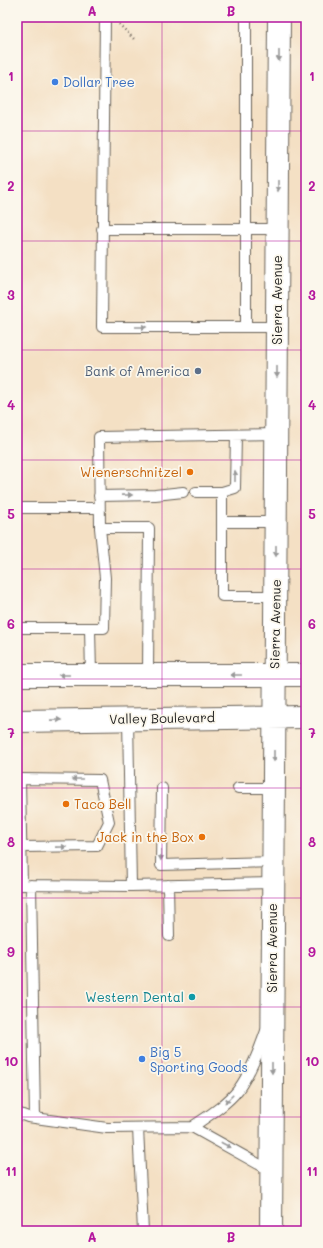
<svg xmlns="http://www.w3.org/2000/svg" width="323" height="1248" viewBox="0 0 323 1248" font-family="Mali,sans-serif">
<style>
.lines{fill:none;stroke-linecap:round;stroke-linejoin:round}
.service-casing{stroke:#686157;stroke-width:12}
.primary-casing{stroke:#686157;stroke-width:24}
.path{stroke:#686157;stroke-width:2.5;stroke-dasharray:1 3;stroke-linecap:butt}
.service{stroke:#fff;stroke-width:10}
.primary{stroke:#fff;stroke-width:22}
.oneway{fill:#999}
.grid{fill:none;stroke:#b5179e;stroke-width:1;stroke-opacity:0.55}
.shop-dot{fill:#3f7fe0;stroke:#fbf7ec;stroke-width:1.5}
.service-dot{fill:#5c6f8a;stroke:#fbf7ec;stroke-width:1.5}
.food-dot{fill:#e8710a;stroke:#fbf7ec;stroke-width:1.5}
.culture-dot{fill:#0f9aa8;stroke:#fbf7ec;stroke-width:1.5}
.labels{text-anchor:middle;stroke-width:3.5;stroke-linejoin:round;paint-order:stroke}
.shop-label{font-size:13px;fill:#366cbe;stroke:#fbf7ec;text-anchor:start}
.street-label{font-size:13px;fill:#1c1c1c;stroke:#fbf7ec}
.service-label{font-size:13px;fill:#4e5e75;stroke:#fbf7ec;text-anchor:end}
.food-label{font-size:13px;fill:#c56008;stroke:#fbf7ec;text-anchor:end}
.culture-label{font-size:13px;fill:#0d838f;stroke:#fbf7ec;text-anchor:end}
.neatline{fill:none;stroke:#b5179e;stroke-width:1.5}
.grid-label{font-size:13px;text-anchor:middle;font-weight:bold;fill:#b5179e}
</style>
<rect width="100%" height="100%" fill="#fbf7ec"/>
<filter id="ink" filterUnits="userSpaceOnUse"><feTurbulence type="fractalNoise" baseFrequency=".025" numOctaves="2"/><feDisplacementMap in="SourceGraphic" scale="8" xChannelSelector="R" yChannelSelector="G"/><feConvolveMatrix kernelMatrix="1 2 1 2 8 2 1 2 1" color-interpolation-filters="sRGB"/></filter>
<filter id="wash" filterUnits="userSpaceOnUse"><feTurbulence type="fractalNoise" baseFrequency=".012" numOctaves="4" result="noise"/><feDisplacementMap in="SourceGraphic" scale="16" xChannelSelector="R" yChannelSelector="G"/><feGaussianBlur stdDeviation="0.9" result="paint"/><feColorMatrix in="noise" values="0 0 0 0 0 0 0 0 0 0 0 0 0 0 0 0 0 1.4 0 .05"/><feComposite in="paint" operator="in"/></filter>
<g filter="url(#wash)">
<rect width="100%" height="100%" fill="#f4e0c4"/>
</g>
<g filter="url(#ink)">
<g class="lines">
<defs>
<path id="service" d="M105,17L102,327H277
M102,229H278
M246,327V17
M196,492H222L235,488L236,435
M222,492V596H276
M99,496L155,495L183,492
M17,508H99
M222,522H276
M100,528H149L148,675
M17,628H104L105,578L100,528L99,437L276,434
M90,628L91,675
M128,719L131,886
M162,788L161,865L273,862
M238,788H273
M22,847L97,846L109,822L100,780L20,779L22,885
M17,885L131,886L273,883
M31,885L35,1118
M168,885L169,936
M17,1113L28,1117L107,1128L192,1127L271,1171
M192,1127C208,1116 226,1105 238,1090C251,1072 259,1051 266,1031
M138,1128L143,1231"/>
<path id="primary" d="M17,675H306
M17,721L306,717
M271,1231L279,17"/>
</defs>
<!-- service casing -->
<use href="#service" class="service-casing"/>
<!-- primary casing -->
<use href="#primary" class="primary-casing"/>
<!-- path -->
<path class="path" d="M83,20L91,19
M119,24L134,39"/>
<!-- service -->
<use href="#service" class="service"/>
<!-- primary -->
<use href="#primary" class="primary"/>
</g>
<!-- one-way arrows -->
<defs><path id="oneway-solid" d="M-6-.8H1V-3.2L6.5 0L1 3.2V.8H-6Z"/></defs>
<g class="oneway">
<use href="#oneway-solid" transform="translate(279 56) rotate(90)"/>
<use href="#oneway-solid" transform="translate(278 186) rotate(90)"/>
<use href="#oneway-solid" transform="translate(141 327)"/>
<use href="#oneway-solid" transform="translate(277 372) rotate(90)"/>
<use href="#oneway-solid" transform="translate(235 476) rotate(-90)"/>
<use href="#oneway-solid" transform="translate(127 495) rotate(-1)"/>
<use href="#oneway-solid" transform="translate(276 551) rotate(90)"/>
<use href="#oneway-solid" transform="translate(64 675) rotate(-180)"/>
<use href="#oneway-solid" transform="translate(236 675) rotate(180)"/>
<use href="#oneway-solid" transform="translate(56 720) rotate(-1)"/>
<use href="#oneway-solid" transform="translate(274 756) rotate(90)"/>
<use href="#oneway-solid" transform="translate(77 779) rotate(-180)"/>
<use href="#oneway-solid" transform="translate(61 847) rotate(-1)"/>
<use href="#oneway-solid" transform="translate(161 855) rotate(91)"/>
<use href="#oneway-solid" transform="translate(272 1068) rotate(90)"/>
<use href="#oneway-solid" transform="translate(229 1099) rotate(135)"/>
<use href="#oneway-solid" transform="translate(226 1145) rotate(28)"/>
</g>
</g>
<!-- grid -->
<path class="grid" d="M162,17V1231M17,131H306M17,241H306M17,350H306M17,460H306M17,569H306M17,679H306M17,788H306M17,898H306M17,1007H306M17,1117H306"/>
<!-- markers -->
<g class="shop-dot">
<circle cx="55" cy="82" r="4"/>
<circle cx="142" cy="1059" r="4"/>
</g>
<circle class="service-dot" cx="198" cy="371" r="4"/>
<g class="food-dot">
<circle cx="190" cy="472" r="4"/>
<circle cx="66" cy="804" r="4"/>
<circle cx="202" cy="837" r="4"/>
</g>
<circle class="culture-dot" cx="192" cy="997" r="4"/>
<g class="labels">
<!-- shop labels -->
<g class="shop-label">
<text x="63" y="87">Dollar Tree</text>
<text x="150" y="1057">Big 5<tspan x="150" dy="15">Sporting Goods</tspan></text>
</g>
<!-- street labels -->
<g class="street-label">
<text transform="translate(277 300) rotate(-90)" y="5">Sierra Avenue</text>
<text transform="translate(275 624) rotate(-89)" y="5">Sierra Avenue</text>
<text transform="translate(162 718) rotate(-1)" y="5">Valley Boulevard</text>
<text transform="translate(272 948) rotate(-90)" y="5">Sierra Avenue</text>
</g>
<!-- service labels -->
<g class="service-label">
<text x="190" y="376">Bank of America</text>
</g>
<!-- food labels -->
<g class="food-label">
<text x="182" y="477">Wienerschnitzel</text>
<text x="74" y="809" text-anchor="start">Taco Bell</text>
<text x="194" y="842">Jack in the Box</text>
</g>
<!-- culture labels -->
<g class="culture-label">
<text x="184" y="1002">Western Dental</text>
</g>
</g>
<!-- margin -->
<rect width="323" height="1248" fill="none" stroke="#fbf7ec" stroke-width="44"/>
<rect x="22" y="22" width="279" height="1204" class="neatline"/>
<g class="grid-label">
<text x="92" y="16">A</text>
<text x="231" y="16">B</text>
<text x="11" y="81">1</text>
<text x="312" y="81">1</text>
<text x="11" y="191">2</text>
<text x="312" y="191">2</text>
<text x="11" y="300">3</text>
<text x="312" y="300">3</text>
<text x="11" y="410">4</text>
<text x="312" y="410">4</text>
<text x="11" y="519">5</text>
<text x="312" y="519">5</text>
<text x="11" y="629">6</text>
<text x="312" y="629">6</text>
<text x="11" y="738">7</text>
<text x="312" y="738">7</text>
<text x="11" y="847">8</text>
<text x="312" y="847">8</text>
<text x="11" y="957">9</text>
<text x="312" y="957">9</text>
<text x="11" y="1066">10</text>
<text x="312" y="1066">10</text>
<text x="11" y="1176">11</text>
<text x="312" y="1176">11</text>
<text x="92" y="1242">A</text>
<text x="231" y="1242">B</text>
</g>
</svg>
